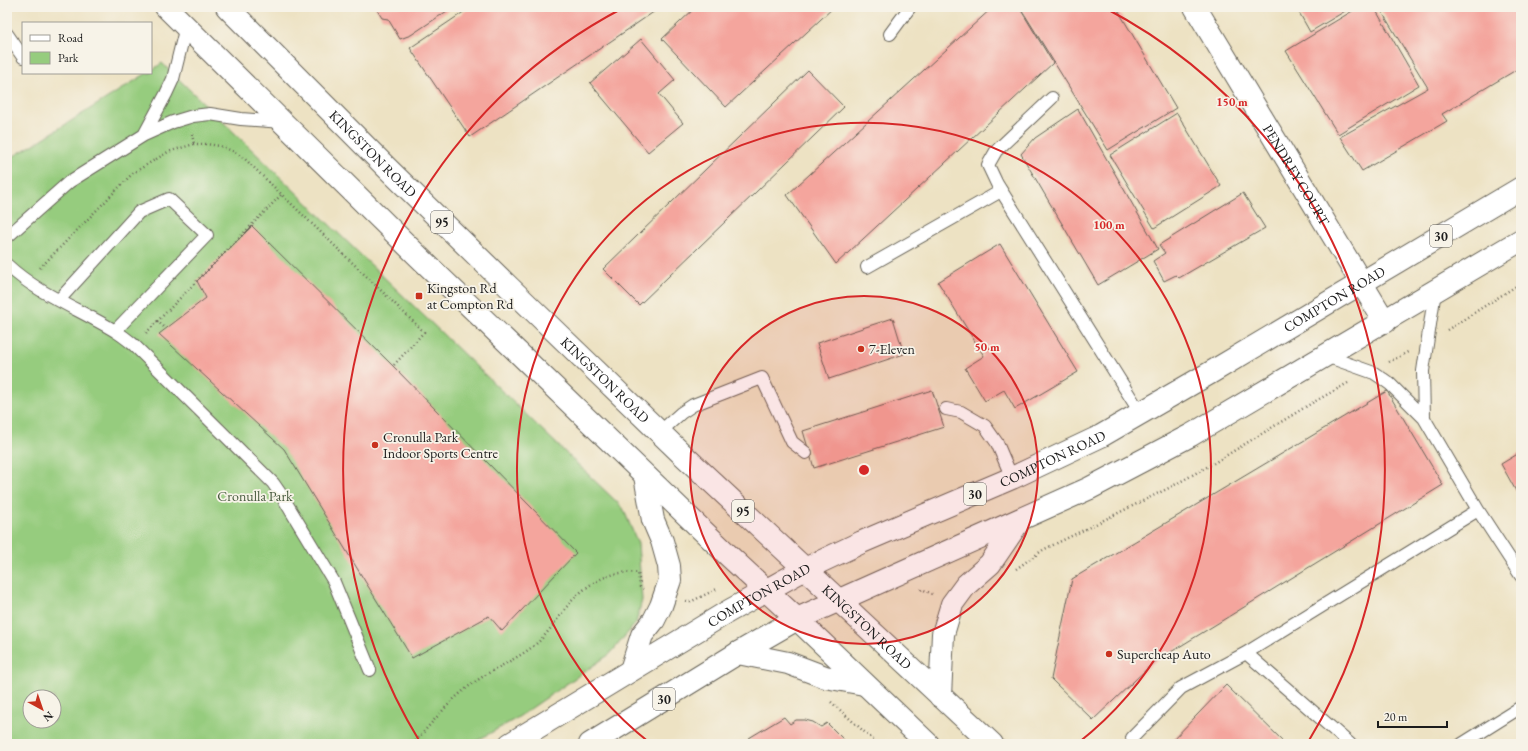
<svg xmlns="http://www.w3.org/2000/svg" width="1528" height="751" viewBox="0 0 1528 751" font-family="'EB Garamond',serif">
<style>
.green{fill:#96cc7e;stroke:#59744d;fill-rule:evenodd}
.building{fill:#f4a59d}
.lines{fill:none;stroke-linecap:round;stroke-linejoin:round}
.lane-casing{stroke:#656156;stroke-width:14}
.street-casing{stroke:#656156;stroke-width:24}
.primary-casing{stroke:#656156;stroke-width:24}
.path{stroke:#656156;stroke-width:2.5;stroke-dasharray:1 3;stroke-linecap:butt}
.lane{stroke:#fff;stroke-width:12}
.street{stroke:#fff;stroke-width:22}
.primary{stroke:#fff;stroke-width:22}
.ring{fill:none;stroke:#d62828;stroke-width:2}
.poi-dot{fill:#c8321e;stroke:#f7f3e8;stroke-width:1.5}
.labels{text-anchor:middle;stroke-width:3.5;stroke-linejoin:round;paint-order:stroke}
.shield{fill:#f7f3e8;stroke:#5e5c59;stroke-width:1}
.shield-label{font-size:13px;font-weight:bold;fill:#1c1c1c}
.street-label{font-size:14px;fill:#1c1c1c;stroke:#f7f3e8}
.poi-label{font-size:14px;fill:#1c1c1c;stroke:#f7f3e8;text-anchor:start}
.park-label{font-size:14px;fill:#475a3e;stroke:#f7f3e8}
.centre{fill:#d62828;stroke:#f7f3e8;stroke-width:2}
.ring-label{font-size:12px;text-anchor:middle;font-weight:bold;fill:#d62828;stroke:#f7f3e8;stroke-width:3.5;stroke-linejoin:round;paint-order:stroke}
</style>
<rect width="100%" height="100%" fill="#f7f3e8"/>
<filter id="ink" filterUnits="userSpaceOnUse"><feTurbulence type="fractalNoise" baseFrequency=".025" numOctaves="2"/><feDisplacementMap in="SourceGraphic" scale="8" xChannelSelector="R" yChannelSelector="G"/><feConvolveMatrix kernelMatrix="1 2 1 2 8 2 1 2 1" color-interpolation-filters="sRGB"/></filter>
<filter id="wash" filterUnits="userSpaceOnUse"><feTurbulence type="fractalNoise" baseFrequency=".012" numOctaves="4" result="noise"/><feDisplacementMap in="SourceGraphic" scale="16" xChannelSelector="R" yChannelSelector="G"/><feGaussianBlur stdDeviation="0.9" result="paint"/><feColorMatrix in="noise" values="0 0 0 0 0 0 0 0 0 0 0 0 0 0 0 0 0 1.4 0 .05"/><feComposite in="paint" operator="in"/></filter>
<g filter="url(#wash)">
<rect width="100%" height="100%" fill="#ede2c3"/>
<!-- green -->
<path class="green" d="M162,63L623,508L638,544L642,600L636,623L610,654L517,718L471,744H7V160L36,143L147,73H151V71ZM30,697H54V721H30Z"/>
<g id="blocks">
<!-- building -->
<path class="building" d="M375,7H453L411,35L400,39L388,19L382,18Z
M471,7H661L470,137L410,48Z
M696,7H834L726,107L662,39Z
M993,7H1019L1053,63L836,264L787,195Z
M1020,7H1116L1176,108L1108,150Z
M1296,7H1352L1310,32Z
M1359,7H1374L1419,85L1338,134L1286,51Z
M1379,7H1521V67L1442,114L1447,121L1362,171L1340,137L1428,88Z
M641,39L675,80L659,94L683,123L648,152L590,83Z
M808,70L844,107L639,305L603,269Z
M1078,109L1158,249L1098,285L1021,154L1035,138Z
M1177,113L1221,186L1154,228L1110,155Z
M1243,193L1265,228L1179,278L1176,275L1164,281L1153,261L1165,253L1159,245Z
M252,226L393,366L576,553L502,631L489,616L412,658L284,449L159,334L206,298L197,281Z
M1000,244L1078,372L1015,409L1004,390L985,401L965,368L984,356L938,282Z
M893,318L904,354L829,379L817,343Z
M932,390L944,427L814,468L803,431Z
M1387,391L1443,485L1153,663L1093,720L1051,679L1072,579Z
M1521,452V500L1501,464Z
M1226,685L1286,744H1169Z
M784,717L790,724L796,720H805L813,722L821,727L827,723L848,744H753L749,738Z"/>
</g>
</g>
<g filter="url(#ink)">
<use href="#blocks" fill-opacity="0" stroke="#656156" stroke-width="1"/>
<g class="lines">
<defs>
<path id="lane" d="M7,34L23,57
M890,34L910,7
M1052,98L996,151L988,165L997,184L1141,414
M144,135L166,94L173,79L186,26
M7,237L69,182L144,135L173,122L193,116L210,114L241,119L282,122
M7,265C38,294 79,309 115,331C122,335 128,340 134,345L273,483L282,496L334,582L370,670
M867,267L1001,191
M59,300L139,212L169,199L207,235L115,331
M1326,356L1374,373L1383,379L1390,384L1424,418L1478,510L1521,576
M946,409L961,412L985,426L997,443L1012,478
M1424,418L1423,371L1435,291
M660,432L681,413L693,405L762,378L792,442L806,453
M1246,653L1350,744
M1132,738L1181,688L1246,653L1478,510
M1462,744L1521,707"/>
<g id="street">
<path id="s1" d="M1195,7L1385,322"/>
</g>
<g id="primary">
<path d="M166,7L418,256L729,556L797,619L928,744"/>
<path id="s2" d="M227,7L387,168L508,286L681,453L992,744"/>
<path d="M738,653L788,663L825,677L864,684"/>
<path d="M631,670L642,635L654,620L661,606L670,580L669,566L662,541L653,520L645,476"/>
<path d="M940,696L943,634L952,604L966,585L990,564L1020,520"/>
<path id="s3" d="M510,744L729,611L805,569L862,542L1012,478L1101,436L1210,373L1521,188"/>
<path d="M590,744L738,653L797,619L1090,488L1191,435L1521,240"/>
</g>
</defs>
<!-- lane casing -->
<use href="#lane" class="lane-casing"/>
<!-- street casing -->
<use href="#street" class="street-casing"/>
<!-- primary casing -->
<use href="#primary" class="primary-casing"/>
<!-- path -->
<path class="path" d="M192,134L194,144
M40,268L133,173L168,152L194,144H206L220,146L235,152L246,160L424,332L393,366
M157,321L165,328
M1447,330L1521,283
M146,333L281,195
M1389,362L1408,352
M1016,569L1043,550L1169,488L1214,463L1312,403L1348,383
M921,590L922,589L932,594
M686,601L690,602L717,589
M831,702L878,744
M413,744C432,723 451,698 475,682C494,668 518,659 536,644C549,633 558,617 569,604C586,584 611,569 638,573L640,587L643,589"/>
<!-- lane -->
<use href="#lane" class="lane"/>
<!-- street -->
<use href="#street" class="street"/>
<!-- primary -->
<use href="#primary" class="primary"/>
</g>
</g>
<!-- distance rings -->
<circle cx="864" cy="470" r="174" fill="#d62828" fill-opacity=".12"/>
<g class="ring">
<circle cx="864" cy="470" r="174"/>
<path d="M650 743A347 347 0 1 1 1078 743"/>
<path d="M420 742A521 521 0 0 1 623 8M1105 8A521 521 0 0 1 1308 742"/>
</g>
<!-- markers -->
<g class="poi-dot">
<rect x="415" y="292" width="8" height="8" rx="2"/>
<circle cx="861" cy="349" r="4"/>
<circle cx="375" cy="445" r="4"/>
<circle cx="1109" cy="654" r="4"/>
</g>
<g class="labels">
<!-- shield labels -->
<g class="shield">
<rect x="431" y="211" width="22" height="22" rx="3"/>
<rect x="1430" y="225" width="22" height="22" rx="3"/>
<rect x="964" y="483" width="22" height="22" rx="3"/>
<rect x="732" y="500" width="22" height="22" rx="3"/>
<rect x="653" y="688" width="22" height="22" rx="3"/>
</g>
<g class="shield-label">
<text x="442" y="227">95</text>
<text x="1441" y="241">30</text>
<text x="975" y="499">30</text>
<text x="743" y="516">95</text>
<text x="664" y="704">30</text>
</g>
<!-- street labels -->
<g class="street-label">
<text dy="5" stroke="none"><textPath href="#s2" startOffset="207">KINGSTON ROAD</textPath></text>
<text dy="5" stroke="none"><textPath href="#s1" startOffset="196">PENDREY COURT</textPath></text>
<text dy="5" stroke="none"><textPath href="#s3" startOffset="938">COMPTON ROAD</textPath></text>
<text dy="5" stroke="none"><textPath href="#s2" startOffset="531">KINGSTON ROAD</textPath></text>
<text dy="5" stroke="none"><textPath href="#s3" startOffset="614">COMPTON ROAD</textPath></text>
<text dy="5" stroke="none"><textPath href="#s3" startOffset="290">COMPTON ROAD</textPath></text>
<text dy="5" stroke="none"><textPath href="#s2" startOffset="891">KINGSTON ROAD</textPath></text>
</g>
<!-- poi labels -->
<g class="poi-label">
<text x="427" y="293">Kingston Rd<tspan x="427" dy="16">at Compton Rd</tspan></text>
<text x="869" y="354">7-Eleven</text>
<text x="383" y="442">Cronulla Park<tspan x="383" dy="16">Indoor Sports Centre</tspan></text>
<text x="1117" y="659">Supercheap Auto</text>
</g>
<!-- park labels -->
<g class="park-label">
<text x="255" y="501">Cronulla Park</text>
</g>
</g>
<circle cx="864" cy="470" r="6" class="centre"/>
<g class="ring-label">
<text x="1232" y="106">150 m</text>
<text x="1109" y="229">100 m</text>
<text x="987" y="351">50 m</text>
</g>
<!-- margin -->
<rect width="1528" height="751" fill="none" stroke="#f7f3e8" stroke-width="24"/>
<!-- legend -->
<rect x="22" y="22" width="130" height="52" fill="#f7f3e8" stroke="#9f9d96"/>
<rect x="30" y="35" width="20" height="6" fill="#ffffff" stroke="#9f9d96"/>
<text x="58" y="42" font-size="12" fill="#1c1c1c">Road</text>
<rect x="30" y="52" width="20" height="12" fill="#96cc7e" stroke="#9f9d96"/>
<text x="58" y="62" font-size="12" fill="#1c1c1c">Park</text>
<!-- north arrow -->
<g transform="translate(42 709) rotate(140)"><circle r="19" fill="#f7f3e8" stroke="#9f9d96"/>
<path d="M0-3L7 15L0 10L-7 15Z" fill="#c8321e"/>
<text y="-6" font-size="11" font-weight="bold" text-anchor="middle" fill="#1c1c1c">N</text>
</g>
<!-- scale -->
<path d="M1378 721v6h69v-6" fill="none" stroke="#1c1c1c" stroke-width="2"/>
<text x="1384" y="721" font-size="12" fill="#1c1c1c" stroke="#f7f3e8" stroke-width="3" paint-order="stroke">20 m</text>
</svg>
